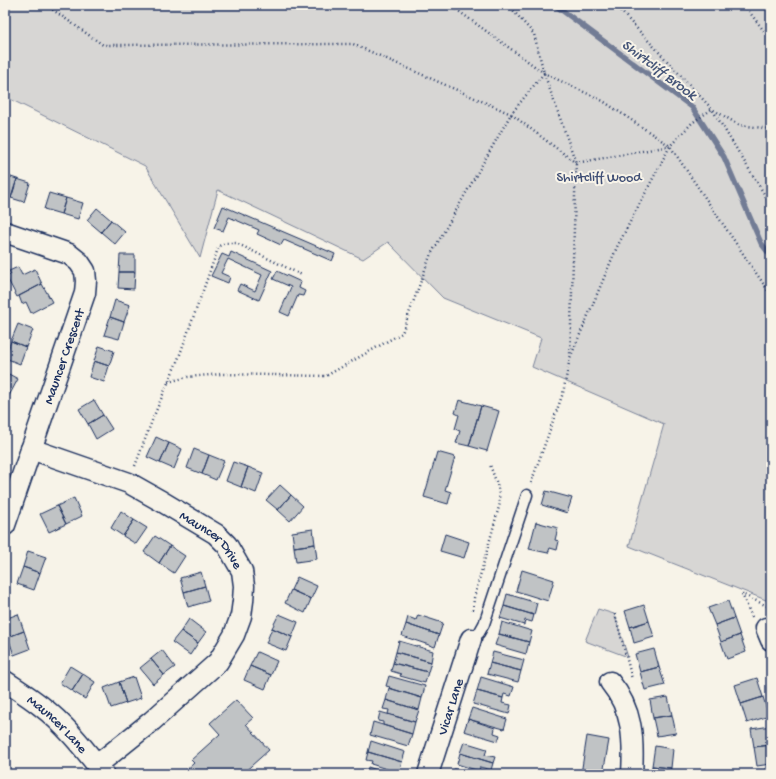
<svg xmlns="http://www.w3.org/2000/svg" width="776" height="779" viewBox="0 0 776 779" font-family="'Gochi Hand',sans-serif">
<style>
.green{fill:#d7d6d4;stroke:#798299}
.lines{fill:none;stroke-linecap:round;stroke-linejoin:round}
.stream{stroke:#727c95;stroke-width:5.5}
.building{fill:#c0c3c5;stroke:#1b2f5e}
.lane-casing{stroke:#1b2f5e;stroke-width:13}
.street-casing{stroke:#1b2f5e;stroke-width:23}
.path{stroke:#1b2f5e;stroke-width:2.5;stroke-dasharray:1 3;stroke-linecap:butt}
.lane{stroke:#f7f3e8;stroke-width:10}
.street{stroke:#f7f3e8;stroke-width:20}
.labels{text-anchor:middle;stroke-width:4;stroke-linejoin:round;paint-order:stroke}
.park-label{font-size:14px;fill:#415076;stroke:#f7f3e8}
.street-label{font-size:14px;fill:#1b2f5e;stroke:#f7f3e8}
.water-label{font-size:15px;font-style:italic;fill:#465679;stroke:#f7f3e8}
</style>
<rect width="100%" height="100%" fill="#f7f3e8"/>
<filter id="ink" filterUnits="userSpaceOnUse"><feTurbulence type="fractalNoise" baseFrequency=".025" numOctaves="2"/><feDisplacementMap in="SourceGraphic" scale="8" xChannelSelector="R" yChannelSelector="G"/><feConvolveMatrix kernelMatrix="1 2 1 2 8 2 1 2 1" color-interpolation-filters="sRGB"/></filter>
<g filter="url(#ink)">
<!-- green -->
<path class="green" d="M5,5H771V602L629,546L664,424L532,367L541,338L443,298L388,242L363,259L218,190L200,258L145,166L10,99H5Z
M598,609L614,614L628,657L585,641Z"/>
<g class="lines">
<!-- stream -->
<path class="stream" d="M555,5L692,107L724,157L761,243L771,256"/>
</g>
<!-- building -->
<path class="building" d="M5,175L17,179L11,198L5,196Z
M17,179L30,183L24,202L11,198Z
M49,193L66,198L61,214L44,209Z
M66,198L83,203L78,219L61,214Z
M223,206L335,254L332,261L284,240L281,245L257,234L259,230L229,217L223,231L214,228Z
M97,208L111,220L101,232L87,220Z
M111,220L125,232L115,244L101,232Z
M231,252L272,271L259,300L237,290L240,284L255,291L262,275L228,259L221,273L230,277L228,283L211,276L222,254L229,257Z
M120,255H135V272H119Z
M18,267L22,275L35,269L42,284L17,297L6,276L11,274L9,271Z
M277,271L301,282L299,288L305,291L303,296L298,295L289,316L280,312L291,287L273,279Z
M119,272H135L134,289L118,288Z
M42,284L52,302L31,313L26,302L22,304L19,296Z
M115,300L130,305L124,322L110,317Z
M110,317L124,322L119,339L104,335Z
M18,324L33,330L26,347L11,341Z
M11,341L26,347L20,364L5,358Z
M99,346L114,351L109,366L94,361Z
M94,361L109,366L104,382L89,377Z
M5,372L18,379L10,394L5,391Z
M5,391L10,394L5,403Z
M94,400L103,415L88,424L79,409Z
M459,400L481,406L469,446L456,443L460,431L455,429L459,415L455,413Z
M481,406L499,411L487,451L469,446Z
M103,415L112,429L96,439L88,424Z
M156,437L169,443L160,463L147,457Z
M169,443L182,449L174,469L160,463Z
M194,449L209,455L202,474L187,468Z
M437,452L455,457L445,490L451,492L448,504L424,497Z
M209,455L224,461L216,480L202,474Z
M233,462L248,467L241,487L226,481Z
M248,467L263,473L256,493L241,487Z
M280,485L291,495L278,510L266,500Z
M546,491L572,498L567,513L542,505Z
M291,495L303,506L290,521L278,510Z
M74,498L82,516L66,524L57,506Z
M57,506L66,524L49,532L40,514Z
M121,511L134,520L123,536L111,528Z
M134,520L147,528L136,544L123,536Z
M536,522L558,528L555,540L559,541L557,550L550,548L548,553L529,549Z
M313,529L315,544L294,547L292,532Z
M445,534L469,542L464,558L440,551Z
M155,536L170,546L159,563L144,552Z
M315,544L317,559L296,562L294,547Z
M170,546L185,556L174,573L159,563Z
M28,551L46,557L40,573L23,567Z
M23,567L40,573L34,590L17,584Z
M522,570L554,580L548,601L516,591Z
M201,572L205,586L184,592L180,578Z
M297,577L317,586L311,599L291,590Z
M205,586L209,601L188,607L184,592Z
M291,590L311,599L305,613L285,603Z
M507,594L537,603L534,615L504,606Z
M728,601L734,618L715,625L708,608Z
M644,605L649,621L630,627L625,611Z
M504,606L534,615L532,622L525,620L524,625L500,618Z
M18,614L24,631L8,637L5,628V619Z
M279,614L298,622L292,637L272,628Z
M418,615L443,623L439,635L406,624L408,617L416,620Z
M734,618L740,635L721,642L715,625Z
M189,619L206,632L198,643L181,631Z
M649,621L654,637L634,643L630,627Z
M502,622L532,631L529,642L499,634Z
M406,624L439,635L435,647L402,636Z
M272,628L292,637L286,651L266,643Z
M24,631L30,649L14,655L8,637Z
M181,631L198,643L190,655L172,642Z
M499,634L529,642L526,654L495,645Z
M740,635L746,652L727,659L721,642Z
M399,641L433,651L431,662L396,652Z
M654,649L659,667L640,672L635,654Z
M162,650L175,667L164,675L151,659Z
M257,652L277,661L271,675L250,666Z
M396,652L431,662L428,672L393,663Z
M493,652L524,660L521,671L490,663Z
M151,659L164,675L153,684L140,668Z
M393,663L428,672L425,683L400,676L401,674L391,671Z
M490,663L521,671L518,682L487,674Z
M70,666L83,674L72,691L60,683Z
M250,666L271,675L265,689L244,680Z
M659,667L665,685L645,690L640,672Z
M83,674L95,682L85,699L72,691Z
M389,676L425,686L422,698L389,688L390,687L386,686Z
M134,677L141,698L126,703L119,682Z
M481,677L514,687L511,696L504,694L503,698L477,691Z
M757,678L763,697L741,704L735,685Z
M119,682L126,703L111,708L104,688Z
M389,688L422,698L419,710L386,700Z
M477,691L503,698L502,703L511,705L509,714L473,704Z
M668,697L672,715L653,718L650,700Z
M763,697L769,716L747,723L741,704Z
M236,700L253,718L246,724L269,750L242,774H182L194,763L191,760L220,734L210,723Z
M386,700L419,710L415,722L388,714L389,710L383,709Z
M472,708L507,719L504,729L468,719Z
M380,712L415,722L412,734L383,725V722L378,721Z
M672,715L676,733L657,736L653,718Z
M468,719L495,728L494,733L500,735L498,741L464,731Z
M373,722L412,734L408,746L370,735Z
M771,726V745L754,747L751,729Z
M587,736L609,740L603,774H581Z
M371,741L405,752L402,762L368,752Z
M464,742L487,749L485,755L495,757L493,763L460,753Z
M771,745V764L757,766L754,747Z
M655,746L673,749L671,768L652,766Z
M368,752L402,762L399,773L371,764L372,761L366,760Z
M460,753L493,763L491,770L480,767L479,771L457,764Z
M652,766L671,768L670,774H651Z
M368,767L390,774H359L361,770L367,772Z
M454,769L472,774H453Z"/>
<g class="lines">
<defs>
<path id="lane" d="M471,639L479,633L484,624L527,495"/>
<g id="street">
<path d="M5,232L69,254L79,262L85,271L86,281L85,293L5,525"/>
<path id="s1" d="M31,449L129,483L161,501L216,534L227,545L242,571L244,586L243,601L241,616L234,635L218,662L152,721L97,765"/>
<path d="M766,628L771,640"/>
<path id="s2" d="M5,681C17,689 30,697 41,706C66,725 85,750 104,774"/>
<path d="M610,682C633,710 634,739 632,774"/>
<path id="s3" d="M428,774L471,639"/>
</g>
</defs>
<!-- lane casing -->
<use href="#lane" class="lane-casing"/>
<!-- street casing -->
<use href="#street" class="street-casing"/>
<!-- path -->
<path class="path" d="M46,5L103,45L353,44L511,114L544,73
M445,5L453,7L544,73L603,101L670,146L771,295
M508,5L534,34L544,73L576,163L570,356
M615,5L712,109L771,205
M744,5L771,40
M168,382L188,377L221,374L326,376L402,333L430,256L511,114L576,163L670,146
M135,466L153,418L179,357L219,246L225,243H236L302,275
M531,483L563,393L570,358L617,247L670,146L692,123L712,109L739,125L771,129
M473,610L474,598L500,503L498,487L490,465
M615,614L632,679
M752,617L742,594L771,608"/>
<!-- lane -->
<use href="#lane" class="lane"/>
<!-- street -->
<use href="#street" class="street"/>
</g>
</g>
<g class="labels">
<!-- park labels -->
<g class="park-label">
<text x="599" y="181">Shirtcliff Wood</text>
</g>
<!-- street labels -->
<g class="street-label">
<text transform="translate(63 356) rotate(-71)" y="5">Mauncer Crescent</text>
<text dy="5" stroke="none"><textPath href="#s1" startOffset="205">Mauncer Drive</textPath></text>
<text dy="5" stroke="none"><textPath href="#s3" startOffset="71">Vicar Lane</textPath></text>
<text dy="5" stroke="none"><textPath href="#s2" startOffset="68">Mauncer Lane</textPath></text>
</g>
<!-- water labels -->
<g class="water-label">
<text transform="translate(660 69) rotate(37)" y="5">Shirtcliff Brook</text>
</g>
</g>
<!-- margin -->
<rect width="776" height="779" fill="none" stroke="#f7f3e8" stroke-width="20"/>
<rect x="10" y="10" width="756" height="759" fill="none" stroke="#1b2f5e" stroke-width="1.5" filter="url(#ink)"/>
</svg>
